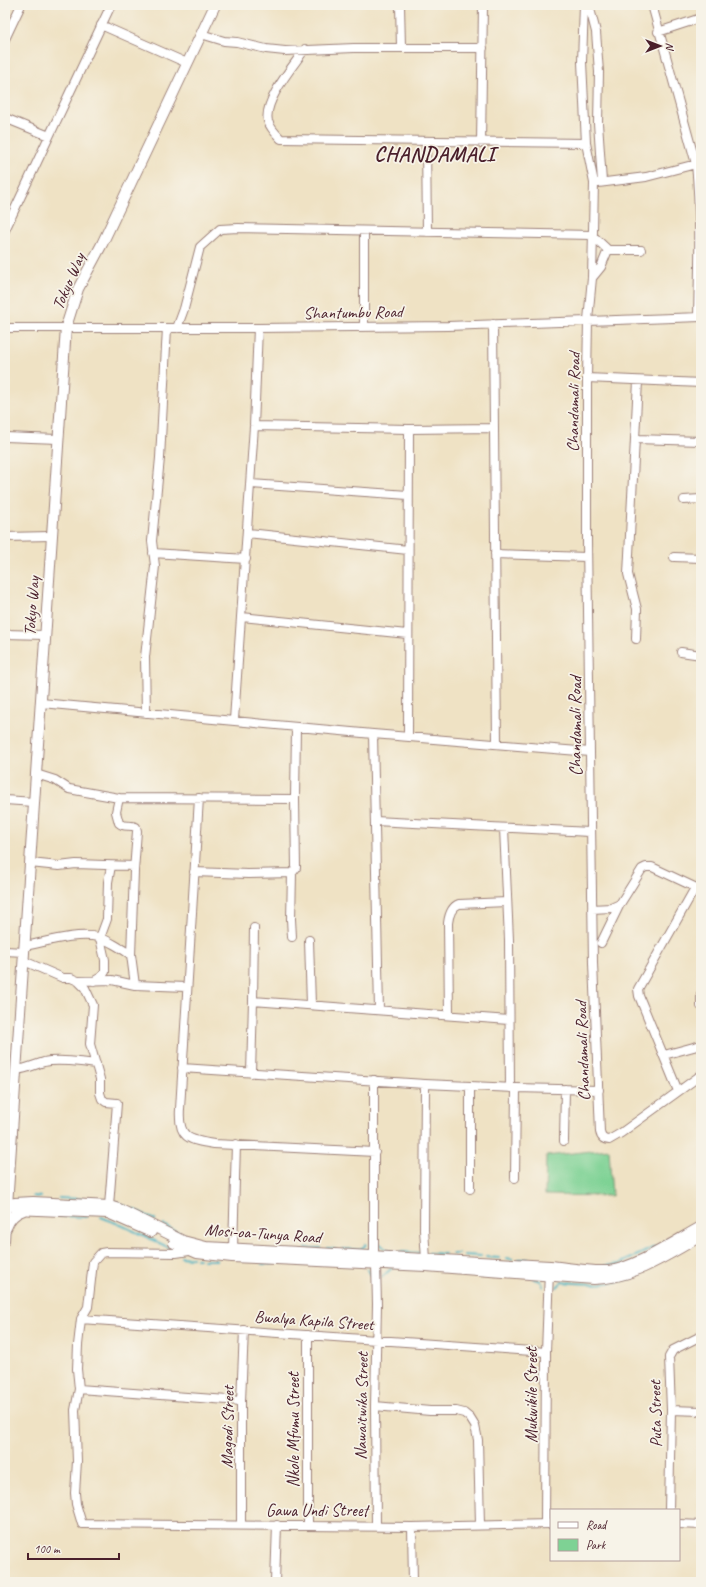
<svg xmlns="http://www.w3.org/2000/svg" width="706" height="1587" viewBox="0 0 706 1587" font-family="Caveat,sans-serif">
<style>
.green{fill:#7ed294;stroke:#647860}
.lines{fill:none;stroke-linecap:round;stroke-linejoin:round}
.stream{stroke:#45b2c2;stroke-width:2}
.minor-casing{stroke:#9c8078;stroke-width:10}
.major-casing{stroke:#9c8078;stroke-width:12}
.minor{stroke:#fff;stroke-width:8}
.major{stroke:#fff;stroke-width:10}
.labels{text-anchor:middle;stroke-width:3.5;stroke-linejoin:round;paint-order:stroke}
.street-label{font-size:17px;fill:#4a1f2b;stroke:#f7f3e8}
.district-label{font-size:21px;font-weight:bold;letter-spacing:1px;fill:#4a1f2b;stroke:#f7f3e8}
</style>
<rect width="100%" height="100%" fill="#f7f3e8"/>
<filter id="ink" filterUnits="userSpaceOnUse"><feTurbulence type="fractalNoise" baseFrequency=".025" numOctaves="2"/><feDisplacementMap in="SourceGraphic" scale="8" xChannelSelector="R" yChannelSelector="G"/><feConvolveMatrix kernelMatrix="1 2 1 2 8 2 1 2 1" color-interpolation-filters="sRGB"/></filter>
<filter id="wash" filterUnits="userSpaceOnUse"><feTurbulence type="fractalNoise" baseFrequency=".012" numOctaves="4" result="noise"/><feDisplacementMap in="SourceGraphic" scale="16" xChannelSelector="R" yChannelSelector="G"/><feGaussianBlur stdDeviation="0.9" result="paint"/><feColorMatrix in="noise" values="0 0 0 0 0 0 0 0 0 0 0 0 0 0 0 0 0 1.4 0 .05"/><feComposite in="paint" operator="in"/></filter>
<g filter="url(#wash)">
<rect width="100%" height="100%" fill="#efe2c4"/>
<!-- green -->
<path class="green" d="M609,1149L612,1196L545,1195L546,1156Z"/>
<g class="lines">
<!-- stream -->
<path class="stream" d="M33,1196L41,1197
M59,1198L106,1200
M116,1202L126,1207
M133,1209L155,1220
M59,1216L87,1217
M101,1217L121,1225L172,1249
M163,1225L184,1235
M379,1243L388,1251H392
M662,1243L692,1226
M306,1248H320
M327,1248L335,1249
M343,1249L361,1250L366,1244
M399,1252L421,1253
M429,1253L445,1254
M452,1254H458
M464,1255L481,1256
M181,1257L192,1258
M486,1257L499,1258
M506,1258L513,1259
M196,1259H199
M519,1259H528
M204,1260H217
M262,1264H273
M604,1266L619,1264L655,1247
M367,1268L371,1275
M382,1277L392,1268
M534,1279L541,1281L543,1286
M557,1287L562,1282C594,1284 610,1287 641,1274"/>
</g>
</g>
<g filter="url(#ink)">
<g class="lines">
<defs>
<path id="minor" d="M400,5L401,47
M584,5L582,62L586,143L594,183L592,278L588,320L587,378V541L593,963L600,1132C601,1137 603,1140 609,1140L621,1133L701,1075
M589,5L596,32L599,72L598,123L602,182
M652,5L696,164C701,215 699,266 698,317
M101,25L187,63
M658,32L701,18
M201,34L224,41L237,42L266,49L285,51L354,48H483
M5,39L21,5
M305,49C294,65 263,101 268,121C270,128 276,134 281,139L586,143
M5,118L49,136
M426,142L427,232
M481,143L483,5
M598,183L646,177L700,163
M5,230L111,5
M608,250H641
M592,278L601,267L608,250
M493,324L497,744
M364,327V231
M5,328H258L448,326L701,317
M177,328L184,309L200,247L220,229L238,228L592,235L608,250
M587,378L701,383
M254,426L409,429L494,428
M5,437L58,439
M636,439L701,441
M251,484L408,495
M684,500L701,499
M248,533L408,550
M5,537L51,536
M153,553L246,559
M495,554L587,557
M674,557L701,558
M242,617L407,634
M5,634L45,635
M636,639L637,609L628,574L638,381
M681,652L701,655
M41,703L373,734L590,752
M146,713L145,657L155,566L152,541L160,458L167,328
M234,720L254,426L258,328
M373,734L379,1010
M408,736L409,429
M36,774L55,780L69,789L119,798L295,799L296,727
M119,798L116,812L119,823C124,828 130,824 136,827L137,831L134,871L131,955L135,985
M199,798L180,1109C178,1138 188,1140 214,1144L375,1152
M5,800L34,802
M375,821L590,832
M504,828L509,940L510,1088
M30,863L59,866L76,864L134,866
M194,872L248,874L292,873L296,868L295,799
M592,909L611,908L620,904L642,869L646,867H652L701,890
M292,937L291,919L292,873
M309,940L311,1005
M601,943L620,904
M25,946C45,942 78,932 98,937C106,939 124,950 131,955
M5,951L24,952
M24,961L63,978H71L78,981L112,980L135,985L186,987
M78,981L85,988L93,1005L90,1044L100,1079V1093L102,1099L106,1102L117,1103L109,1206
M94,981L101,977L105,972V960L100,938L107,919L108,882L111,866
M701,994V1006
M253,1001L254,928
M449,1015L448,923C449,915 451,907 459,904L507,902
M664,1055L701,1045
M182,1068L425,1084L516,1088L599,1090
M16,1070C27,1069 34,1065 44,1062C56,1059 84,1062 96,1064
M251,1073L253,1001L509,1020
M374,1080V1256L376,1263L377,1304L375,1406L376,1526
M425,1084L424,1230L426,1259
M678,1091L639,996L638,989L695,888
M564,1141L565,1089
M515,1178L516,1088
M470,1189V1086
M5,1206H7L5,1241
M190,1249L189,1251L176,1253L107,1252L101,1253L93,1262L88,1307L81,1319L78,1345L77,1369L79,1389L75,1410L77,1461L75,1493L76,1504L82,1524L412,1527L551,1524
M233,1249L236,1144
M81,1319L546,1352
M308,1335V1525
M79,1389L241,1401
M375,1406L430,1411H456L464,1413L470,1418L475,1426L478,1440L480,1525
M671,1410L701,1411
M669,1510L671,1410L669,1357L673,1350L701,1336
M545,1524L546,1352L549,1271
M679,1524L701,1525
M241,1525V1401L244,1330
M412,1527L413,1582
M275,1582L277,1525"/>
<path id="major" d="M7,1206L66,327L78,289L102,244L215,5
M7,1206L15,1203L33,1202L109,1206L119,1209L183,1241L206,1247L550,1266C569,1268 589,1272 608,1271C634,1269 677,1240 701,1227
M15,1209L108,1213L151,1232
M6,1228C9,1219 14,1213 24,1210
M174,1243L197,1253L232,1257L426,1266L594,1279C635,1278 666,1255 701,1236"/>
</defs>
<!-- minor casing -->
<use href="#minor" class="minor-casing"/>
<!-- major casing -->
<use href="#major" class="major-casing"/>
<!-- minor -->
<use href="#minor" class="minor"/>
<!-- major -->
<use href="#major" class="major"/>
</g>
</g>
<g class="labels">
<!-- street labels -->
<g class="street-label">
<text transform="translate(68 281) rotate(-67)" y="6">Tokyo Way</text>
<text transform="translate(353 312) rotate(-1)" y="6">Shantumbu Road</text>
<text transform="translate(573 402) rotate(-89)" y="6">Chandamali Road</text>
<text transform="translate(31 606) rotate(-86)" y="6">Tokyo Way</text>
<text transform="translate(575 726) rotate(-90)" y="6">Chandamali Road</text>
<text transform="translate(582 1051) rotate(-92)" y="6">Chandamali Road</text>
<text transform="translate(263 1233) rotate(4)" y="6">Mosi-oa-Tunya Road</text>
<text transform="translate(314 1320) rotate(4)" y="6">Bwalya Kapila Street</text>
<text transform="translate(531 1395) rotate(-90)" y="6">Mukwikile Street</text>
<text transform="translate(361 1406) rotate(-89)" y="6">Nawaitwika Street</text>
<text transform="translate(655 1414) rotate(-91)" y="6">Puta Street</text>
<text transform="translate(227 1427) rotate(-89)" y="6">Magodi Street</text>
<text transform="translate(293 1430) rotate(-90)" y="6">Nkole Mfumu Street</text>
<text x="317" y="1516">Gawa Undi Street</text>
</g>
<!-- district labels -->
<g class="district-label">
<text x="435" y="161">CHANDAMALI</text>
</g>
</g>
<!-- margin -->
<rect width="706" height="1587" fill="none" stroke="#f7f3e8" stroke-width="20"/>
<!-- legend -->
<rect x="550" y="1509" width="130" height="52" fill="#f7f3e8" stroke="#b29e9c"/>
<rect x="558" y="1522" width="20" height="6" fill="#ffffff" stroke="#b29e9c"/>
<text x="586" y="1529" font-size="12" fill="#4a1f2b">Road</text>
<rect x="558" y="1539" width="20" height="12" fill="#7ed294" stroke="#b29e9c"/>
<text x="586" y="1549" font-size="12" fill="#4a1f2b">Park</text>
<!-- north arrow -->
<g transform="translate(660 46) rotate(90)" stroke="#f7f3e8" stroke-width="3" paint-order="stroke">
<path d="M0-3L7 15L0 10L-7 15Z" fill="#4a1f2b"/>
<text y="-6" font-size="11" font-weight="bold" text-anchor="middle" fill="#4a1f2b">N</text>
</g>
<!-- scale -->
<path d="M28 1553v6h91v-6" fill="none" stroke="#4a1f2b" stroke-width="2"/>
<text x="34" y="1553" font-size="12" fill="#4a1f2b" stroke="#f7f3e8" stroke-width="3" paint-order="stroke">100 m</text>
</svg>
